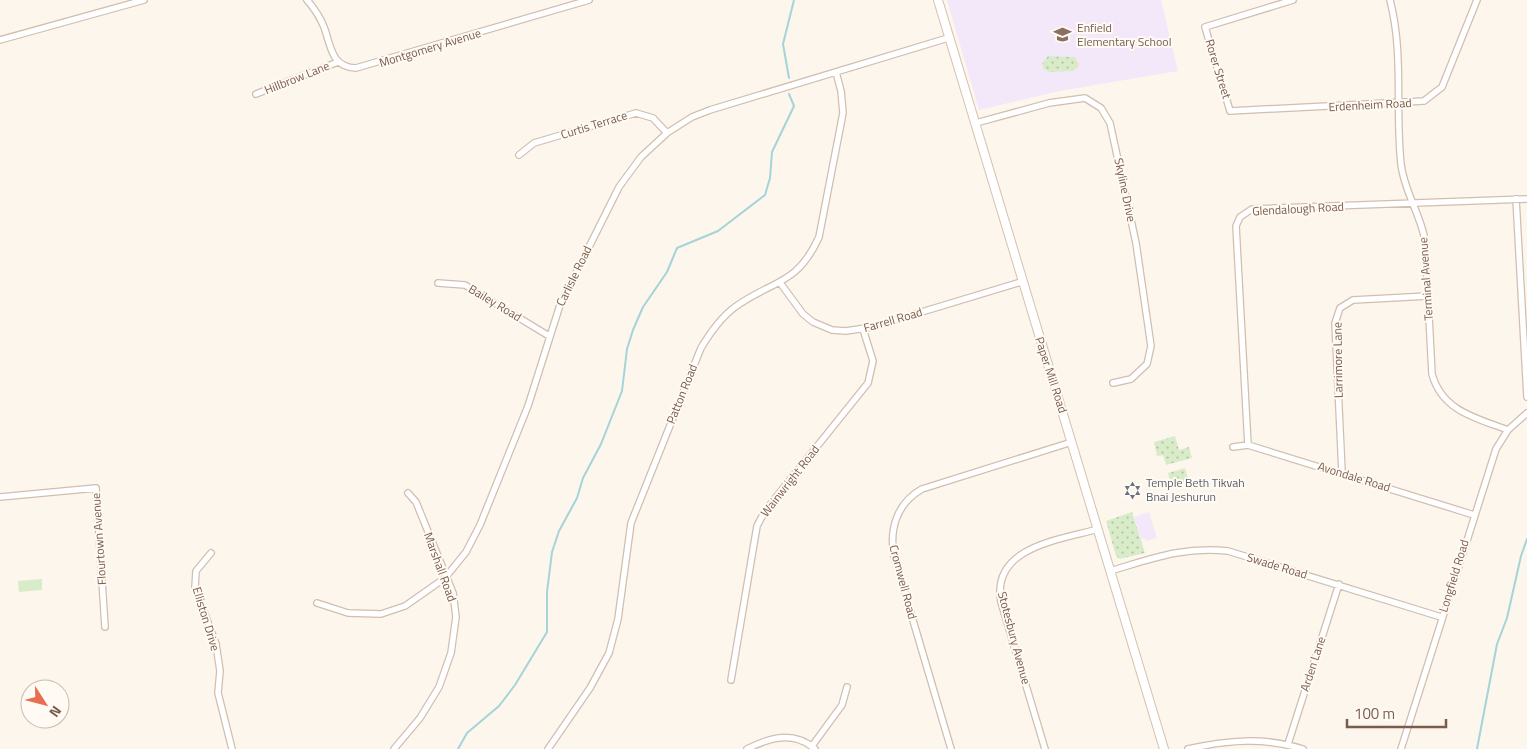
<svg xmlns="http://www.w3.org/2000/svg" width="1527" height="749" viewBox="0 0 1527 749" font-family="'Titillium Web',sans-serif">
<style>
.education{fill:#f3e8fa}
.grass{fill:#d8ecc9}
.park{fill:url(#park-dots)}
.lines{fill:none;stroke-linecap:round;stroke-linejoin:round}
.stream{stroke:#a5d3da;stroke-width:2}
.street-casing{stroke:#d1beb0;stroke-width:8}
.secondary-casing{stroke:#d6c0b0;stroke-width:10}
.street{stroke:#fff;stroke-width:5.5}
.secondary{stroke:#fff;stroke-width:8}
.labels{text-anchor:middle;stroke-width:4;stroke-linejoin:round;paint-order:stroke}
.education-label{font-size:12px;fill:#785e54;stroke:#fffaf3;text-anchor:start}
.street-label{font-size:12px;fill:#7a5c4d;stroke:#fffaf3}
.worship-label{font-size:12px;fill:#5b616d;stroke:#fffaf3;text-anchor:start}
</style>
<defs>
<pattern id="park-dots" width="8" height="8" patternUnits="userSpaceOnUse" patternTransform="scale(1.25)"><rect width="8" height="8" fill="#d8ecc9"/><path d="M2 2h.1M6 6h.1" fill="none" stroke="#b4c2a5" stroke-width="1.8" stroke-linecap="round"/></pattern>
</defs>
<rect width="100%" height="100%" fill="#fdf6ec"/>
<!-- education -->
<path class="education" d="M947,0H1161L1178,71L1060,91L979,110Z
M1149,512L1157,538L1146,541L1145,538L1141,539L1134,517Z"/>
<!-- grass -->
<path class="grass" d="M42,579V590L19,592L18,581Z"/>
<!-- park -->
<path class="park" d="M1048,56L1075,57L1079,65L1073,71L1049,72L1044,69L1042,64Z
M1175,436L1179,450L1189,447L1192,458L1166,465L1163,455L1157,456L1154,442Z
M1185,468L1189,483L1172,488L1168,473Z
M1132,512L1145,553L1120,559L1116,556L1106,521Z"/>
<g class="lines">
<!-- stream -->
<path class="stream" d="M789,78L783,44L794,0
M458,749L467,733L499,706L515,685L547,632V592L552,552L559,531L577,498L583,478L601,444L622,391L627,349L633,330L643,307L667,272L677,248L718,231L765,195L770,178L772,152L794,106L789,94
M1477,749L1497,644L1507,618L1521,556L1527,539"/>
<defs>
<path id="street" d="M307,0C314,8 320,17 324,27C331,46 331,67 356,68L589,0
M1293,0L1205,27L1230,111L1424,101L1442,87L1477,0
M1390,0C1404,54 1395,109 1401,164C1404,191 1420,213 1425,240L1432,374C1442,411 1476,418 1508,430
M0,40L144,0
M256,94L338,62
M976,123L1049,103L1085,98L1101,108L1110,123L1136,243L1151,346L1147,364L1131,379L1113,383
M519,155L534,143L636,113L653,118L667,133
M1516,199L1527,397
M438,283L465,285L549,336
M781,284L803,314L813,322L832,330L846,331L872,327L1021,282
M1248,445L1236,226L1240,217L1252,209L1527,199
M1233,447L1248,445L1474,515
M1342,472L1335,323L1340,308L1353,300L1428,296
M0,497L96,488L105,627
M211,553L196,571L195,588L216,644L220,671L218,693L232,749
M1110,571C1151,559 1184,546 1228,551L1441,617
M317,603L348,613L381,614L405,606L445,578L466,552L480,525L528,406L560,305L619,187L641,157L667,133L692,117L710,110L948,38
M731,680L757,526L765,511L868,383L873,361L863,329
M1288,744L1339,584
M812,746L842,705L847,687
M394,749L420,718L439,687L451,653L456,617L453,593L416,502L408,493
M548,749L590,688L609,653L618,619L631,523L701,348C710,333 720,318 735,307C772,280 797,286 819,237L843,113L841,91L836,72
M747,749C769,738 793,730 815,749
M951,749L894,556C889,529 897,503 922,489L1072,442
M1045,749L1001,602C991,547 1059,540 1098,529
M1188,749C1227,740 1265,737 1303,749
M1401,749L1496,449L1508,430L1527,413"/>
<path id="secondary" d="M938,0L1164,749"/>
</defs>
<!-- street casing -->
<use href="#street" class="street-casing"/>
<!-- secondary casing -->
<use href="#secondary" class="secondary-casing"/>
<!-- street -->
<use href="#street" class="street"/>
<!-- secondary -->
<use href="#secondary" class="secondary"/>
</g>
<!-- icons -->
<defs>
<symbol id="school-bare" viewBox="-9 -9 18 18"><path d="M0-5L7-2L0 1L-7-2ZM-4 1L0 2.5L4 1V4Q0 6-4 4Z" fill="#8d6e63" stroke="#fffaf3" stroke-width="2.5" paint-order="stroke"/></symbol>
<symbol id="synagogue-bare" viewBox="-9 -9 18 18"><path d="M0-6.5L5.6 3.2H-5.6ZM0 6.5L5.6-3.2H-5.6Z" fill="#6b7280" stroke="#fffaf3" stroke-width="2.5" paint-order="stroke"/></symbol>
</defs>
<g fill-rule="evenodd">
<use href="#school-bare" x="1050" y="22" width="25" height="25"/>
<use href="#synagogue-bare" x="1120" y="478" width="25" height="25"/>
</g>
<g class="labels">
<!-- education labels -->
<g class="education-label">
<text x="1077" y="32">Enfield<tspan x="1077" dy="14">Elementary School</tspan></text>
</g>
<!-- street labels -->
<g class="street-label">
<text transform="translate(430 48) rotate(-17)" y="4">Montgomery Avenue</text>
<text transform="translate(1218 69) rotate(73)" y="4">Rorer Street</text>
<text transform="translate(297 78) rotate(-22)" y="4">Hillbrow Lane</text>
<text transform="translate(1370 105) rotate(-3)" y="4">Erdenheim Road</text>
<text transform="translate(594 125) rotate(-17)" y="4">Curtis Terrace</text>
<text transform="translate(1125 190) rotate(78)" y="4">Skyline Drive</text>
<text transform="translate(1298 209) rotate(-3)" y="4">Glendalough Road</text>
<text transform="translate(574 276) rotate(-64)" y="4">Carlisle Road</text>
<text transform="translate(1426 279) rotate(-94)" y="4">Terminal Avenue</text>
<text transform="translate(495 303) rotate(31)" y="4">Bailey Road</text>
<text transform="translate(893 320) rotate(-16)" y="4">Farrell Road</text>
<text transform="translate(1338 360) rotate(-91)" y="4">Larrimore Lane</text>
<text transform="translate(1051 375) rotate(72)" y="4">Paper Mill Road</text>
<text transform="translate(682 394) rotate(-68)" y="4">Patton Road</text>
<text transform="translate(1354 477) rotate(17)" y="4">Avondale Road</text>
<text transform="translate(790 481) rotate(-52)" y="4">Wainwright Road</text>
<text transform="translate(99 539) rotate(-94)" y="4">Flourtown Avenue</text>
<text transform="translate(1277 566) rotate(17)" y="4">Swade Road</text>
<text transform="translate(440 567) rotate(70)" y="4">Marshall Road</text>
<text transform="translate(1454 576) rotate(-73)" y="4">Longfield Road</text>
<text transform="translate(903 582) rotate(75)" y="4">Cromwell Road</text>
<text transform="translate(206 619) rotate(73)" y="4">Elliston Drive</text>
<text transform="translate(1014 638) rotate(75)" y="4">Stotesbury Avenue</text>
<text transform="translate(1313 664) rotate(-72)" y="4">Arden Lane</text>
</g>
<!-- worship labels -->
<g class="worship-label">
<text x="1146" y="487">Temple Beth Tikvah<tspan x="1146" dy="14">Bnai Jeshurun</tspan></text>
</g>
</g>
<!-- north arrow -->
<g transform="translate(45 704) rotate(126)"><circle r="24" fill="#fffaf3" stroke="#cabbb1"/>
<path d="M0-4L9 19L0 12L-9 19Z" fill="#e76f51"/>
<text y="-8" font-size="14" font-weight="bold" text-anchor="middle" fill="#7a5c4d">N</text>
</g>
<!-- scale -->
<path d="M1347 719v8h99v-8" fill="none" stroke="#7a5c4d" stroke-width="2.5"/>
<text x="1354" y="719" font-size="15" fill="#7a5c4d" stroke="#fffaf3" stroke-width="4" paint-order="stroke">100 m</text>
</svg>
